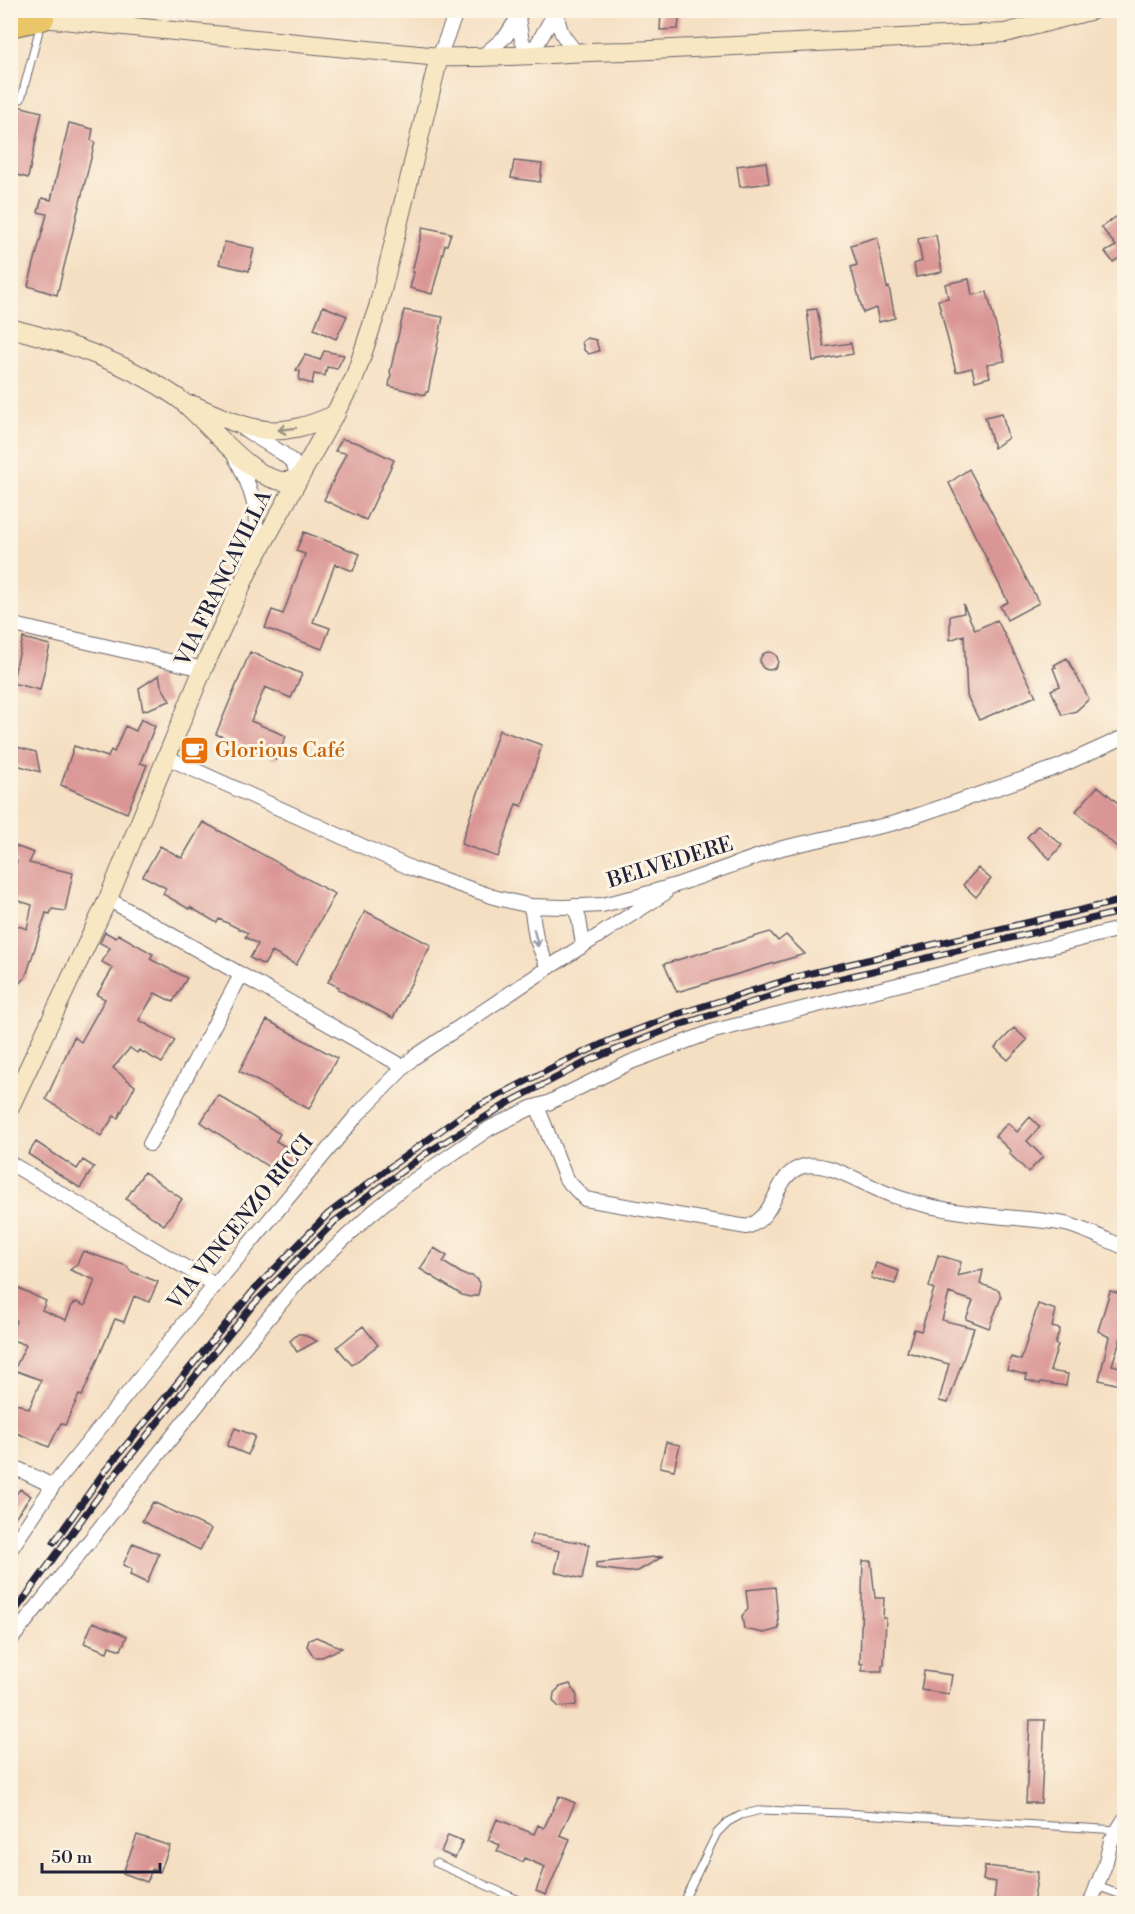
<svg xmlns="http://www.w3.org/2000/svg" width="1135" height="1914" viewBox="0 0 1135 1914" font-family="'Libre Bodoni',serif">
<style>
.building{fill:#da9694}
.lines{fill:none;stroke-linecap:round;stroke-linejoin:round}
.lane-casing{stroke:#6c646a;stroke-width:9}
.street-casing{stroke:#6c646a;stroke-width:16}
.secondary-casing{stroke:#6c646a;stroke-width:20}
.highway-casing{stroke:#6c646a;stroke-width:26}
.lane{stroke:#fff;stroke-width:7}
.street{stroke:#fff;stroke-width:14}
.secondary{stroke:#f7e8c3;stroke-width:18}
.highway{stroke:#ebc669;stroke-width:24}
.rail-casing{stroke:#22223b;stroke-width:7}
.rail{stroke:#fcf5e5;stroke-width:4.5;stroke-dasharray:14;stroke-linecap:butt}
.oneway{stroke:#978f86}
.oneway2{stroke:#9c9ca7}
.labels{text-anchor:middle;stroke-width:6;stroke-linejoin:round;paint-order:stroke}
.street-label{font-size:21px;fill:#22223b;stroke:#fcf5e5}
.food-label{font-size:21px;fill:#c56008;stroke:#fcf5e5;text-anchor:start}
</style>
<rect width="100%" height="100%" fill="#fcf5e5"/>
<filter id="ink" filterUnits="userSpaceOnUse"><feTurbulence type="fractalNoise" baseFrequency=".0167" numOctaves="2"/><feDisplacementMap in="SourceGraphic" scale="12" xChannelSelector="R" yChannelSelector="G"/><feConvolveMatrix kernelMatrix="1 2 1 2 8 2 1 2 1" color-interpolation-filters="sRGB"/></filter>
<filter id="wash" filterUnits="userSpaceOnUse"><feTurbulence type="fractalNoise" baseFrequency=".008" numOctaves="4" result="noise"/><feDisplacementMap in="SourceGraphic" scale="24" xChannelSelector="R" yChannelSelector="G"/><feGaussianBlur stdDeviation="1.35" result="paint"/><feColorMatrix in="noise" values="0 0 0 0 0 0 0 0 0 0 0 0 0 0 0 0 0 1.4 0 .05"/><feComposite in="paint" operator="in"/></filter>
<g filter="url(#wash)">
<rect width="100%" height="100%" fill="#f5dfc2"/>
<g id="blocks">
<!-- building -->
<path class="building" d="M661,10H680L678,29L660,30Z
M10,104L42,112L28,178L10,173Z
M69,123L93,129L91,140L95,142L57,295L28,286L47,214L38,212L42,198L51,200Z
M514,161L542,164L540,182L511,178Z
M766,162L769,183L740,187L737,166Z
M1116,217L1125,227V257L1123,256L1113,262L1105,252L1116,246L1101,227Z
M423,227L451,233L447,245H445L432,294L410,288L414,272H412Z
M936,235L942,272L916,277L914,264L922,261L918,239Z
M877,237L887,288L889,287L895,318L879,322L876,308L863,313L851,267L857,265L851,245Z
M225,242L254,248L249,271L219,264Z
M969,279L972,295L987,292L1005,361L987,364L990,377L975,381L972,368L956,372L938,300L948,298L945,284Z
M323,306L347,316L336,339L314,329Z
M817,309L824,347L851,343L853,354L813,361L807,310Z
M404,310L443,317L428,392H426L425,395L389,386L391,374L390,372Z
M587,338L596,340L599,351L589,354L584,350L582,342Z
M324,351L344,355L337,369L327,367L325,376L314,374L312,384L299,380L300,371L296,370L305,355L320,360Z
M1002,413L1008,438L994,448L985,417Z
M342,439L358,443L394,460L366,520L324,500L346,453L335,451Z
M969,469L1039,603L1007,620L1000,606L1008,602L949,483Z
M304,532L360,554L353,571L335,564L313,622L330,628L322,649L265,628L272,610L283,614L305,554L296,551Z
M963,604L975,630L997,620L1036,696L979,720L967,696L964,635L950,640V616L964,613Z
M23,638L50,645L40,690L12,683Z
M760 661a9 9 0 1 1 18 0a9 9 0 1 1-18 0Z
M250,652L302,674L291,698L265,687L251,721L286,736L276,760L216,734Z
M1067,658L1089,699L1076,711L1062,715L1051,690L1060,686L1053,668L1056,667L1054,665Z
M159,675L161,685L170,701L143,711L139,688Z
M141,719L155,726L140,763L147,765L127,813L61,785L74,746L108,757L111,750L114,752L125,726L136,731Z
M499,730L542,745L522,806L516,804L498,857L461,844Z
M10,745L36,752L40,772L10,763Z
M1098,786L1125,809V854L1076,811Z
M203,822L335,894L296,965L272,952L264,965L250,958L258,944L245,937L248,933L219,919L217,923L190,907L189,909L163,894L166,888L143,876L160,846L182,858Z
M1038,825L1062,845L1050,859L1027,837Z
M10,844L34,853L29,863L73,873L65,911L52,909L50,914L46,913L28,970L25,978L10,991V923L27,929L32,905L10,898V885L17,861L10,860Z
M978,868L991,879L976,897L963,885Z
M365,911L431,945L393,1018L351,997L338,989L339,987L328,982Z
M105,932L116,938L118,934L153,954L150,959L187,978L173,1002L155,993L139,1020L175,1040L162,1063L139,1050L137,1053L130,1048L113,1068L135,1086L118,1118L114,1116L101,1136L46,1099L74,1037L81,1042L105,999L97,995L113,968L102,962L110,948L100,943Z
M770,932L778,941L786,935L805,954L677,992L664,964Z
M267,1020L337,1058L309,1109L239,1071Z
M1014,1028L1027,1040L1008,1060L995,1048Z
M218,1095L280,1134L276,1141L299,1155L285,1178L201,1122Z
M1030,1117L1040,1127L1027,1141L1043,1157L1028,1172L1009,1153L1011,1151L995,1136L1008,1123L1017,1132Z
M36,1142L77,1169L83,1160L94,1167L80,1188L28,1154Z
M144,1172L182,1199L164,1225L126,1199Z
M434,1248L447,1256L443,1262L464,1275L473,1276L478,1281L480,1286L478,1295L470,1297L462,1295L420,1269Z
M83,1251L127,1266L130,1271L158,1282L149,1302L134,1296L124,1322L115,1319L82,1396L79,1395L65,1425L61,1423L49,1447L10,1430V1409L14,1402L29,1409L41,1380L14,1370L26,1345L10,1339L16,1320L10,1317V1284L46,1301L42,1310L66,1320L73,1303L75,1304L76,1302L85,1306L95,1280L70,1270L77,1264Z
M938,1255L961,1262L957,1276L983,1270L980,1284L999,1290L1001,1298L989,1328L966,1319L973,1301L949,1293L942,1320L974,1328L948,1403L939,1401L949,1364L907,1352L914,1329L921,1331L934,1289L929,1287Z
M876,1263L899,1271L895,1284L871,1278Z
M1110,1291L1125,1295V1338L1121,1337L1112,1365L1124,1368L1120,1385L1099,1380L1109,1337L1098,1331Z
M1038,1304L1056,1310L1052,1327L1060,1329L1055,1344L1058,1345L1050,1371L1068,1374L1066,1386L1041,1382L1040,1384L1026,1380L1027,1375L1007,1370L1011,1357L1021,1360Z
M363,1326L378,1345L352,1365L337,1347Z
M298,1334H302L317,1341L297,1352L290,1341Z
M235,1428L255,1436L248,1455L227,1446Z
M666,1442L680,1445L674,1470L660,1467Z
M20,1489L31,1496L10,1524V1502Z
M153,1502L211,1529L200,1550L142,1521Z
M532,1534L589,1544L582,1579L555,1572L560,1551L530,1544Z
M133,1543L159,1554L147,1583L130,1575L132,1569L123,1565Z
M664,1556L638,1571L628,1572L596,1568V1563Z
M863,1561H871L875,1598H884L883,1618H886L884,1665H882V1671H862L863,1664H860Z
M775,1587L779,1629L764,1633L744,1629L742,1616L748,1609L746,1590Z
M93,1622L127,1636L121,1650L109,1646L107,1652L84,1643Z
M316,1637L342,1648L322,1657H314L307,1646L309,1640Z
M924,1671L952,1675L949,1694L921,1690Z
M570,1684L577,1696L576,1705L559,1707L553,1701L554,1693L560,1687Z
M1030,1720H1045L1041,1803H1026Z
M559,1796L575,1803L560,1835L570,1839L546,1895L536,1891L545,1867L524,1858L522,1862L497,1851L500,1845L488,1840L497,1819L534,1834L538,1825L544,1828Z
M137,1835L170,1846L160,1872L152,1869L147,1882L123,1873Z
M448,1835L463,1841L455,1858L441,1852Z
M985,1866L1038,1872L1033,1904L994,1899L996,1882L983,1880Z"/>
</g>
</g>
<g filter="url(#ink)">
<use href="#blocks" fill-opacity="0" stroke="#6c646a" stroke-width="1.5"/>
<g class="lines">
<defs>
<path id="lane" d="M21,99L41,23
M436,1863L528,1904
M1097,1886L1124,1896
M682,1904L717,1833L728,1822L741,1815L761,1810L844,1813L1118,1830"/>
<path id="street" d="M557,10C558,31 563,37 576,52
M518,18L522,41L531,55
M531,55L556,11
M439,57L457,10
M479,59L506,36L523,10
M244,429L282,453L293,462L298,478
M234,455C253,489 261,515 253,554
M10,624L203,669
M166,757L413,869L497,898L531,906L563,907L602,905L639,896L676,885L782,848L895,823L1058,767L1124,737
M108,899L404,1067
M531,906L536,938L548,968
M574,906L579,919L583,945
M537,1106L566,1179L585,1199L747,1227C780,1215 772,1174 804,1166C830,1160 868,1188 894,1196C917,1204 945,1210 969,1213C1001,1218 1034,1218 1065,1224C1083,1228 1106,1240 1124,1247
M150,1144L241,975
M10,1163L215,1285
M10,1465L53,1486
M10,1550L53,1486L215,1285L357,1115L413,1058L548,968L665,893
M10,1641L226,1369L298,1282L372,1213L400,1190L490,1128L531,1108L548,1103L631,1062L714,1031L1124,928
M1090,1904L1105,1865L1111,1841L1124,1820"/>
<path id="secondary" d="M42,18L439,57C503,59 567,51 631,51L1005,33L1093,10
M10,328C69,343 128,363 178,398C205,418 252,482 285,481C289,481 294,479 298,478
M193,405C253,431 274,442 336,414
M10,1107L108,899L203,669L250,567L354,379L378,307L439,57"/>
<path id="highway" d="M10,25L42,18"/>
</defs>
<!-- lane casing -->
<use href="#lane" class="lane-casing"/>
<!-- street casing -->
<use href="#street" class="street-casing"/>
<!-- secondary casing -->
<use href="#secondary" class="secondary-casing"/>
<!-- highway casing -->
<use href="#highway" class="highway-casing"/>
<!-- lane -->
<use href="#lane" class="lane"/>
<!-- street -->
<use href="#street" class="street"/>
<!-- secondary -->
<use href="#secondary" class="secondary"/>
<!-- highway -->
<use href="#highway" class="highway"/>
<defs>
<path id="rail" d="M54,1542L104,1472L254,1290L328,1214L390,1167L465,1113L561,1063L611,1040L678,1014L803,975L1124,900
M10,1618L106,1486L253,1305L335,1221L425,1154L510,1102L592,1059L679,1025L784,992L1124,911"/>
</defs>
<!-- rail casing -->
<use href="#rail" class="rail-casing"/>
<!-- rail -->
<use href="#rail" class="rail"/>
</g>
<!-- one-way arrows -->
<defs><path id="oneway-shaft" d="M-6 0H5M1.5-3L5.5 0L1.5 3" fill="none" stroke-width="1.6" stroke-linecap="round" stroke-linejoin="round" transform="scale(1.5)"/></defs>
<use class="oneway" href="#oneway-shaft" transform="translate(287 429) rotate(173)"/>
<use class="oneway2" href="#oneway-shaft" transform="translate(536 938) rotate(76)"/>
</g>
<!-- icons -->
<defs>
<symbol id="cafe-square" viewBox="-11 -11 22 22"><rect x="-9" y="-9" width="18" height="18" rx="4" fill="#e8710a" stroke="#fcf5e5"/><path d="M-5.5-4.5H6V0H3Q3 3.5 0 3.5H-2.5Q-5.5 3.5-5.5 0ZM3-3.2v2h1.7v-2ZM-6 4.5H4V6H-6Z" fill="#fff"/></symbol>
</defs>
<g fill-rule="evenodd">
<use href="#cafe-square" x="178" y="734" width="33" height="33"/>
</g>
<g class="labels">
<!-- street labels -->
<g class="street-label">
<text transform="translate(223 578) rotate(-64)" y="7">VIA FRANCAVILLA</text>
<text transform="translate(670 862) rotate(-17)" y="7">BELVEDERE</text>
<text transform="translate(240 1222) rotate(-51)" y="7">VIA VINCENZO RICCI</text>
</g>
<!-- food labels -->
<g class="food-label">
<text x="215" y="757">Glorious Café</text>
</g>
</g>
<!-- margin -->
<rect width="1135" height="1914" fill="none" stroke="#fcf5e5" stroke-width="36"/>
<!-- scale -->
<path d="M42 1863v9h118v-9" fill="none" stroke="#22223b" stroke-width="3"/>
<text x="51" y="1863" font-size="18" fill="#22223b" stroke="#fcf5e5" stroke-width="4.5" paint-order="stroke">50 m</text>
</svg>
